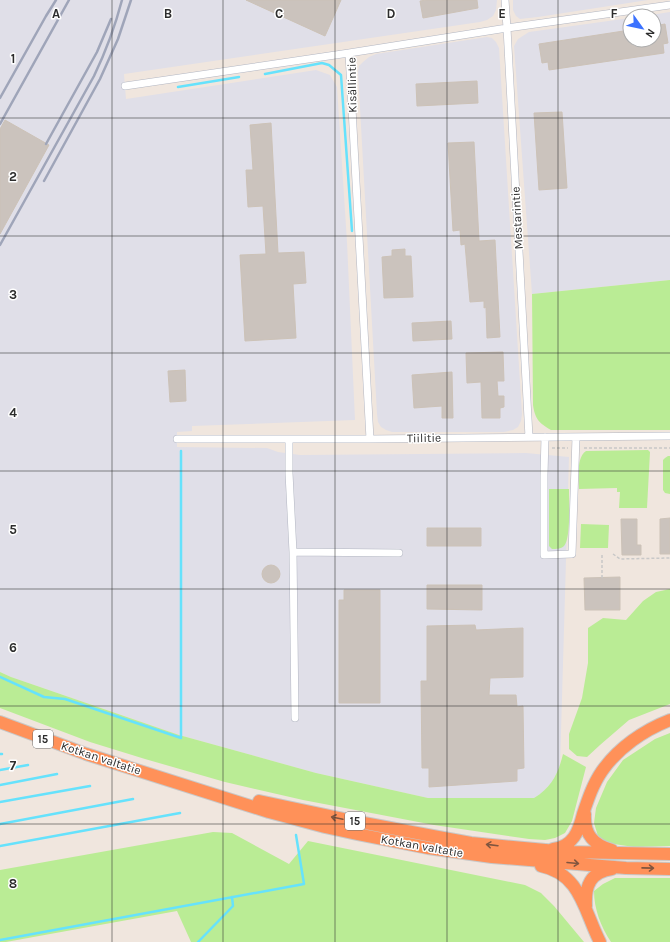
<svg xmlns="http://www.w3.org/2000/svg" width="670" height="942" viewBox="0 0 670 942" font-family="Karla,sans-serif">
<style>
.industrial{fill:#e0dfe8}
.green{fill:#baec95}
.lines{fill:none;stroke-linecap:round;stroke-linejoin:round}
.stream{stroke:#66e2fc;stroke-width:2.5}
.building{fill:#cbc3bd;stroke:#ccc2b7}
.street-casing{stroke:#b2b6c2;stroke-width:8}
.highway-casing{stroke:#c8c8c8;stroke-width:14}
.path{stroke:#c8c8c8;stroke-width:1.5;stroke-dasharray:3 2;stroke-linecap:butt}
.street{stroke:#fff;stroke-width:7}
.highway{stroke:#ff9159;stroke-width:12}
.rail{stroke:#9fa5b9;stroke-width:2.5}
.oneway{stroke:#81553f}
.grid{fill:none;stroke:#2d2d2d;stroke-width:1;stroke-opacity:0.55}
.labels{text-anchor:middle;stroke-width:3;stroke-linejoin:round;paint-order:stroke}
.shield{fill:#fff;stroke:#6c6c6c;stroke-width:1}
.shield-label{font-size:11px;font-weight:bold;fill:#2d2d2d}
.street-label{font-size:12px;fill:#2d2d2d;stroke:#fff}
.grid-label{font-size:13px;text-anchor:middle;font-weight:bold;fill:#2d2d2d;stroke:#fff;stroke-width:3;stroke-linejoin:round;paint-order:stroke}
</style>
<rect width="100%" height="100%" fill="#f0e6de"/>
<!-- industrial -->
<path class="industrial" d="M0,0H497L496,10L493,16L487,20L480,22L124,74L126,99L316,70L330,75L337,87L347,242L355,420L192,426V431L177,432V447L267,448L278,452L300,455L526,453L569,457L560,767L554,780L542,793L534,798H428L316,773L179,735L11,677L0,672Z
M513,0H648L538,17L520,19L516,16L513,10Z
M670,12V280L532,294L514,46L518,39L529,32L630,18V40H654V16H644Z
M487,37L492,38L496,42L499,48L522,414L521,421L518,427L513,430L504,432H392L386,430L381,427L378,422L377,414L358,72L359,66L363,62L369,57L376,54Z"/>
<!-- green -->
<path class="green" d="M670,280V430H551C539,423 535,419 533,405L532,294Z
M648,450L650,452L647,508H619L620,492H617V488L579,489C579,477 576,458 586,451Z
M668,456H670V494L665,493L663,490V460L665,458Z
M549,489H569C569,500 571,539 564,546C561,549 556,549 552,549L549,546Z
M581,524L609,525L608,548H580Z
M670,589V704L629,720L600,745L587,757L577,756L569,749V734L582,698L588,663V628L603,618L626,620L643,601L656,592Z
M0,672L11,677L179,735L316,773L428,798H534C552,787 558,774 563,754L586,767L572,821L565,833L555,838L545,840L529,839L434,825L366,812L303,800L225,782L145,759L90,742L0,708Z
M670,733V846L634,847L607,843L598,836L594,823L596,808L607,782L623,760L655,739Z
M213,832L232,833L289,864L308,841L525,885L541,893L554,906L584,942H191L177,911L6,942H0V870Z
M615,878H670V942H611C601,927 594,909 594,891L603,884Z"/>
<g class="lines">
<!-- stream -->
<path class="stream" d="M265,74L322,63L329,65L341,75L352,231
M178,87L239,77
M0,677L44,697L65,699L181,738V451
M0,754H2
M0,770L28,765
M0,785L57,774
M0,802L90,786
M0,824L133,799
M0,846L180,813
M0,940L304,884L296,835
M198,942L233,906L232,897"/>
</g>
<!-- building -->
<path class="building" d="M246,0H341L325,36Z
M426,0H477L478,8L423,18L420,1Z
M665,24L668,43L663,44L664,53L549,70L548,62L542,63L539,44L630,30V40H654V26Z
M477,81L478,103L417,106L416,84Z
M562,112L567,188L539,190L534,113Z
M5,120L49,145L0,234V129Z
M271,123L278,253L304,252L306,283L293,284L296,338L245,341L240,255L266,254L263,206L248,207L246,170H253L250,125Z
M474,142L479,241L495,240L500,337L487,338L486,307L484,308V301L470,302L465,244L461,245L460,230L453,231L448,143Z
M405,249V256H411L413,297L384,298L382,257L392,256V250Z
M451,321L452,339L413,341L412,323Z
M503,352L504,381H497L498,396H504V407L500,408V418H482L481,382L467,383L466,353Z
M185,370L186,401L170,402L168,371Z
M452,372L453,418H442V406L414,408L412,375Z
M670,518V554H660V519Z
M621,519H637V545H641V555H622Z
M427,528H481V546H427Z
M262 574a9 9 0 1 1 18 0a9 9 0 1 1-18 0Z
M620,577V610H585L584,578Z
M427,585H482V610L427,609Z
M344,590H380V703H339V600H344Z
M475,625L476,630L523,628V677L490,678L489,695H516L517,707L523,706L524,768L517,769V781L429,787V768H422L421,681H427V626Z"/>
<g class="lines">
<defs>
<path id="street" d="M505,0L507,28L529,437
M125,86L349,53
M545,437L544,475V555L572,554L576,437
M177,439H370L670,436
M289,439V473L293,552L295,718
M370,439L349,53L507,28L670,5
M293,552L399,553"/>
<path id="highway" d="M0,722L86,754L269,812L325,827L357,834L428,848L492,857L626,868L670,869
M259,801L349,820L438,837L471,843L567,852L670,854
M585,814C584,834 593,845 612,850
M553,849C562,848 569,844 574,837C579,830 581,822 583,814C588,799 593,784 602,771C618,748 644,730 670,720
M541,866C581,874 584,911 600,942
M586,906C585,886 590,872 612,869"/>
</defs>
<!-- street casing -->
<use href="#street" class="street-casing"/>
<!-- highway casing -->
<use href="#highway" class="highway-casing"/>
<!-- path -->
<path class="path" d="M552,448H568
M584,448H670
M613,554L620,559L670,558
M602,578V554"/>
<!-- street -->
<use href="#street" class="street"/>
<!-- highway -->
<use href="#highway" class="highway"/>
<!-- rail -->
<path class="rail" d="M0,98L46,16L56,0
M0,124L69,0
M46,144L97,52L111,19
M44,181L100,79L118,39L131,0
M0,245L94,76C106,51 115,27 122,0"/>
</g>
<!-- one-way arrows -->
<defs><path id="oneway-shaft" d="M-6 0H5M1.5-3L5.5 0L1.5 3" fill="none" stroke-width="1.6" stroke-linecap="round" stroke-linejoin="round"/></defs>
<g class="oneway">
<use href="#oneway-shaft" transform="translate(337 818) rotate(-168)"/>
<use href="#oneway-shaft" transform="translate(492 845) rotate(-173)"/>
<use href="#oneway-shaft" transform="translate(573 863) rotate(5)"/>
<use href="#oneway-shaft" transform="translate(648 868) rotate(1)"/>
</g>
<!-- grid -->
<path class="grid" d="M112,0V942M223,0V942M335,0V942M447,0V942M558,0V942M0,118H670M0,236H670M0,353H670M0,471H670M0,589H670M0,706H670M0,824H670"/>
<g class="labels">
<!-- shield labels -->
<g class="shield">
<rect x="33" y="730" width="20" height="18" rx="3"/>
<rect x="345" y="812" width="20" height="18" rx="3"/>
</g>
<g class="shield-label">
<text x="43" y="743">15</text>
<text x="355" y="825">15</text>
</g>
<!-- street labels -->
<g class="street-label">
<text transform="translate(352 85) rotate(-91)" y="4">Kisällintie</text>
<text transform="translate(517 218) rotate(-93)" y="4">Mestarintie</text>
<text transform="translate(424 438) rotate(-1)" y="4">Tiilitie</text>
<text transform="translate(101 758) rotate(18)" y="4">Kotkan valtatie</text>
<text transform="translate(422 846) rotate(10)" y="4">Kotkan valtatie</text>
</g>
</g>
<g class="grid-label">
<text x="56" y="18">A</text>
<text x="168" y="18">B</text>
<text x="279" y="18">C</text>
<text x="391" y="18">D</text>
<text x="502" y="18">E</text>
<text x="614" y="18">F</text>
<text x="13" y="63">1</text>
<text x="13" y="181">2</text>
<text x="13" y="299">3</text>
<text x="13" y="417">4</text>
<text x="13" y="534">5</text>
<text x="13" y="652">6</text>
<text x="13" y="770">7</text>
<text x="13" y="888">8</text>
</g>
<!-- north arrow -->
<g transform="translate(642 28) rotate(123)"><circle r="19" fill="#ffffff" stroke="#ababab"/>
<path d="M0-3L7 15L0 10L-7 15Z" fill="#3b72ff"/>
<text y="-6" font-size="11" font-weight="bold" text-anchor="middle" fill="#2d2d2d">N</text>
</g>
</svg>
